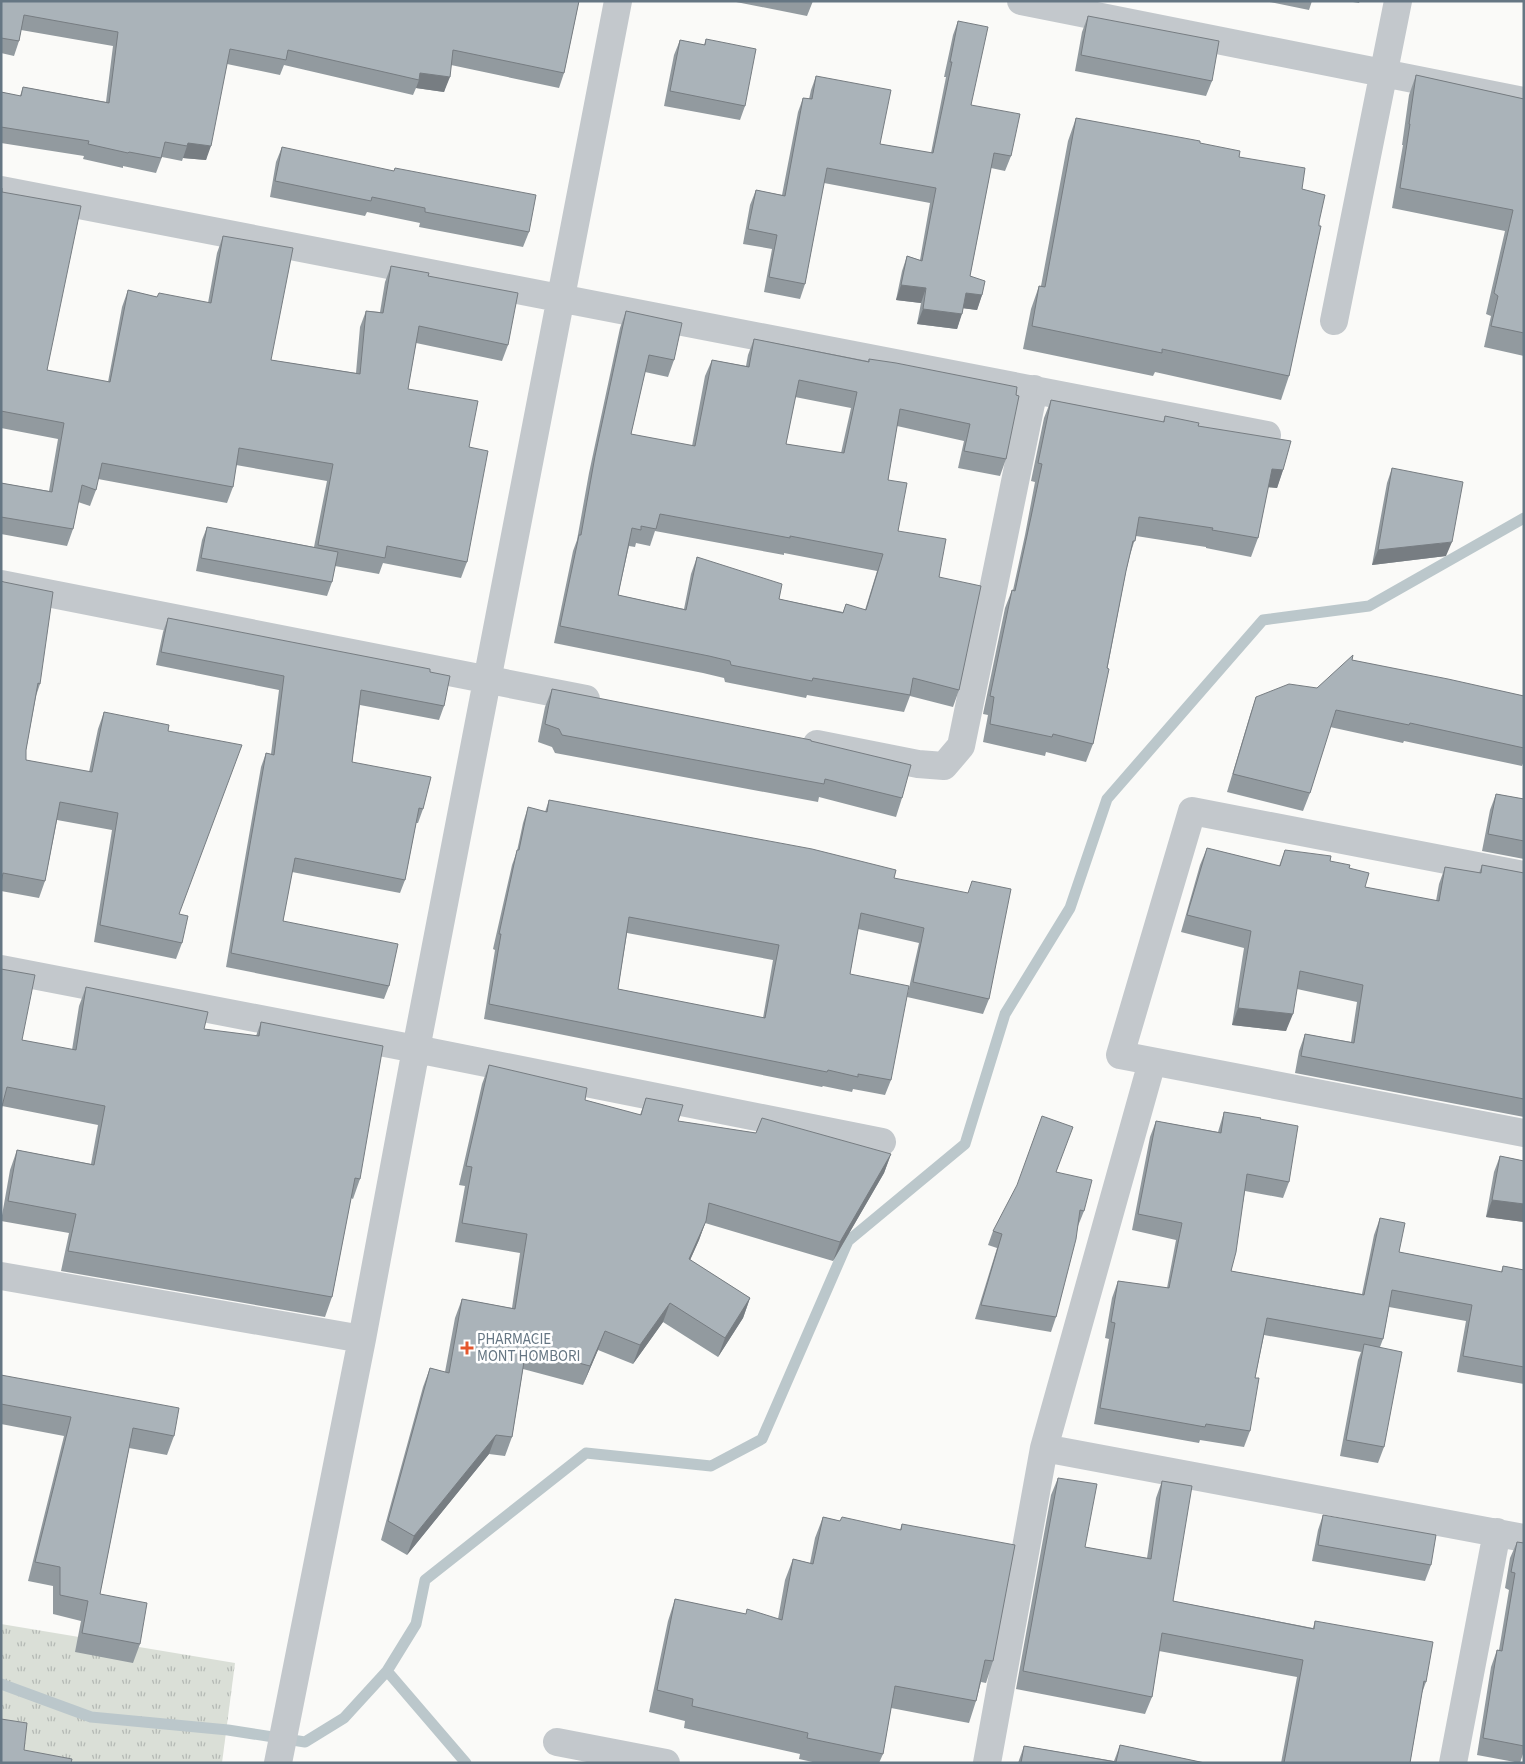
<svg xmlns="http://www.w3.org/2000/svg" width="1525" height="1764" viewBox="0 0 1525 1764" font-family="'Source Sans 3',sans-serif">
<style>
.grass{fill:url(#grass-tufts)}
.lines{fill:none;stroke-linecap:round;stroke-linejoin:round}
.stream{stroke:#bbc7cb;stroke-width:11}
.minor{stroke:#c3c8cc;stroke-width:28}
.wall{fill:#929a9f;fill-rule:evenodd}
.shaded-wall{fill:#777d82}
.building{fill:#aab3b9;stroke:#777d82;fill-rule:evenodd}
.poi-dot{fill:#e4572e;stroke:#fff;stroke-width:2}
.labels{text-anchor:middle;stroke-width:5;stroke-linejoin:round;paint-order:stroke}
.poi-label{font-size:15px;fill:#657683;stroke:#fff;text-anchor:start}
</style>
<defs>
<pattern id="grass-tufts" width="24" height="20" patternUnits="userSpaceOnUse" patternTransform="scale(1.25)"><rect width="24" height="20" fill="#dadfd7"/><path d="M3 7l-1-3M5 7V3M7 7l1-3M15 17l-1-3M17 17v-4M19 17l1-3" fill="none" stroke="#b4b9b4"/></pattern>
</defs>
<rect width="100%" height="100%" fill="#fafaf8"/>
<!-- grass -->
<path class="grass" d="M1,1624L235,1663L222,1763H1Z"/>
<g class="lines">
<!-- stream -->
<path class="stream" d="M387,1671L466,1763
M1,1684L91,1717L228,1730L305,1742L344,1718L387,1671L416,1624L425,1580L586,1453L711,1466L762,1439L848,1241L965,1144L1005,1014L1070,908L1107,799L1263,620L1369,606L1524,518"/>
<!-- minor -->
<path class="minor" d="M1021,1L1524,101
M1,190L1267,435
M1334,321L1398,1
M1,584L586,699
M817,744L918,764L944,766L961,746L1034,389
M1524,875L1192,811L1120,1055L1524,1133
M1,969L416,1049L882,1142
M1,1276L362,1339
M1044,1448L1524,1538
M557,1742L666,1763
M278,1763L362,1339L416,1049L618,1
M987,1763L1044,1448L1152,1062
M1453,1763L1497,1532"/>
</g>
<!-- wall -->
<path class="wall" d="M1,1H579L564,73L559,88L451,65L444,92L416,88L413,95L284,65L280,75L227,64L206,160L183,158L182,161L162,157L156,173L123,166V168L83,159L84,156L1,143V92L20,96L23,87L106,102L113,46L21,30L19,41L14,56L1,53Z
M731,1H813L807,16Z
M1265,1H1312L1309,10Z
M1347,1H1360L1359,3Z
M1088,16L1212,81L1206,96L1075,71L1082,32Z
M958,21L971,105L1011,156L1005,171L991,168L970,276L982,295L977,310L963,308L957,329L917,324L921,303L896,300L902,271L907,256L920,260L930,203L824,183L805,284L800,299L764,292L772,249L743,244L750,205L756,190L782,195L798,112L803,98L809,99L811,90L816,76L880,144L931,153L946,77H944L953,35Z
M706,39L745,106L740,120L664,106L674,55L680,40L704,45Z
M1416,75L1524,99V356L1484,347L1491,316L1486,314L1505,231L1392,208L1403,145H1402L1409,95Z
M1076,118L1200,143L1239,157L1319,222L1289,376L1281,400L1155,372L1153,376L1023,349L1031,309L1039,286H1041L1068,141Z
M282,147L529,232L523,247L419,227L420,223L367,212L365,216L270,197L276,162Z
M1,188L47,370L108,382L122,307L128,290L157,297L208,303L217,253L223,236L271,360L356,373L360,327L366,311L380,312L385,282L391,266L428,276L508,345L502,361L416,343L408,389L469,447L467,562L461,578L383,563L379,574L335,566L332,582L327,596L196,571L202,540L207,527L314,547L327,481L236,465L233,487L227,503L98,479L96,490L90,506L78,502L73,529L67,546L1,534V483L49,491L58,439L1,428Z
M626,311L674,360L668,377L645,372L631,434L692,446L705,376L712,360L746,366L748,355L754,339L868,361L869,359L1016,395L1006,459L1000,476L958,468L964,441L897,426L888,480L898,531L939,577L959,690L953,707L910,696L904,712L807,695L806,698L725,682L724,678L703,673L554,643L573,551L577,540L589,473L620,328ZM795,397L851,408L841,453L786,444ZM655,531L784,555V553L877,571L865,610L846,604L843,612L779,599L697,557L691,574L684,609L618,595L629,546L635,547L636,543L650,546Z
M1051,400L1163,422L1165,416L1198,426L1283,470L1277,488L1268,487L1258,538L1251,557L1206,548V547L1136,536L1130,555L1126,571L1093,744L1086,762L1046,752L1045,756L983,742L988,715L983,714L1005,608L1012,590H1013L1025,535L1035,482L1031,481L1044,418Z
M1392,468L1446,556L1372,565L1387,483Z
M1,581L40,684L36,696L26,750V760L89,772L98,729L104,712L168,731L179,914L182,943L176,959L94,942L112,830L57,820L45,881L39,898L1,891Z
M168,618L430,672L444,706L439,720L360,705L352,762L423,809L418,823H416L405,880L400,893L292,872L283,921L389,986L384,999L226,967L261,767L266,753L271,754L279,690L156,665L163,632Z
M1352,660L1524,696V761L1522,766L1404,741L1403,743L1330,727L1310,793L1303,811L1227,792L1250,715L1256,697L1317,688Z
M552,689L811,741L902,798L896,817L819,797L818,802L555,753L552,747L538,742L545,707Z
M1496,794L1524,799V859L1482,851L1490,810Z
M549,800L894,878L989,999L983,1014L907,997L919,943L858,929L850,974L891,1080L885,1095L853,1089L852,1092L823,1086L822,1087L484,1019L495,950L493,949L512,865L517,851L523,823L528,807L545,812ZM627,933L773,960L763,1018L618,989Z
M1207,848L1279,866L1285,850L1330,861L1349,868L1365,887L1436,901L1439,884L1445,867L1479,873L1482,865L1524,873V1117L1295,1073L1299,1051L1305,1034L1351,1042L1357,1002L1297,989L1286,1031L1232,1025L1244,948L1181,932L1200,865Z
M1,969L22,1040L72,1050L79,1006L86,987L204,1029L256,1036L261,1022L360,1179L353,1199L351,1198L332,1297L325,1317L61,1271L69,1233L1,1221L10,1170L17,1150L91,1164L98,1125L2,1106Z
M489,1065L585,1100L640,1115L646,1098L678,1121L891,1154L884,1173L833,1261L705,1223L699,1240L690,1260L750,1298L743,1318L718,1357L663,1322L633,1364L598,1350L583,1385L523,1369L512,1437L505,1456L489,1454L407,1555L381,1540L423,1387L430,1368L445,1372L455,1318L462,1299L512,1308L520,1253L455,1242L465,1186L459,1185L482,1084Z
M1224,1112L1260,1119L1289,1182L1283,1198L1245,1191L1231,1271L1362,1294L1374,1235L1380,1218L1399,1252L1501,1272L1503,1266L1524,1270V1384L1457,1372L1466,1321L1389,1307L1383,1339L1380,1347L1384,1447L1378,1463L1340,1456L1358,1360L1361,1352L1264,1335L1255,1378L1250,1431L1244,1447L1200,1440L1199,1443L1094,1424L1109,1339L1105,1338L1112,1298L1118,1281L1167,1288L1176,1240L1132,1230L1150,1137L1156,1121L1218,1132Z
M1500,1156L1524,1161V1222L1486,1217L1494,1172Z
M1056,1172L1084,1211L1078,1226L1056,1317L1051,1332L975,1319L997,1248L988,1245L993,1231Z
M1,1375L174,1436L167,1455L129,1448L100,1594L140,1644L133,1663L75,1652L81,1621L53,1614V1586L28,1581L64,1436L1,1424Z
M1058,1478L1085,1547L1147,1558L1156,1498L1162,1481L1173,1601L1313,1628L1315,1621L1426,1682L1422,1693L1410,1763H1281L1297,1677L1159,1651L1152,1697L1145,1714L1016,1689L1051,1495Z
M1323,1515L1431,1565L1425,1581L1312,1561L1318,1530Z
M823,1517L840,1521L900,1530L902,1524L993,1661L986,1683L981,1682L976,1701L969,1723L891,1708L883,1754L879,1763H817L799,1759L800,1754L684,1728L685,1721L649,1712L668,1621L675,1599L745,1614L778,1619L785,1580L793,1559L810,1563L815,1538Z
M1517,1542L1524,1543V1751L1520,1763L1477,1755L1491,1667L1497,1650H1499L1509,1590L1505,1588L1510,1558Z
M1120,1745L1205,1763H1018L1024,1746L1114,1761Z"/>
<!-- shaded-wall -->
<path class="shaded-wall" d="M420,73L450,77L444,92L416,88L419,80Z
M188,143L211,146L206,160L183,158Z
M901,285L926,288L921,303L896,300Z
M966,293L982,295L977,310L961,308Z
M923,309L962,314L957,329L917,324Z
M1272,469L1283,470L1277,488L1266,487Z
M1452,542L1446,556L1372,565L1378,550Z
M1238,1008L1293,1014L1286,1031L1232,1025Z
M891,1154L884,1173L833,1261L840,1242Z
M1492,1200L1524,1204V1222L1486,1217Z
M706,1221L699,1240L682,1278L689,1259Z
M750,1298L743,1318L718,1357L725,1338Z
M670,1303L663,1322L633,1364L640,1345Z
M605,1331L598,1350L583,1385L590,1366Z
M496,1435L489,1454L407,1555L414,1536Z"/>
<!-- building -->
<path class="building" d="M1,1H579L564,73L453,50L450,77L420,73L419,80L288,50L286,60L230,49L211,146L188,143L187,146L165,142L161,158L129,152L128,153L88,144L89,141L1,127V92L21,96L23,87L109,103L118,32L24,15L19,41L1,38Z
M1088,16L1219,41L1212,81L1081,55Z
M958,21L988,27L971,105L1020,114L1011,156L994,153L970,276L985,281L982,295L966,293L962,314L923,309L926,288L901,285L907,256L922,261L936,188L827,168L805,284L769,277L777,235L748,229L756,190L785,196L803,98L812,99L816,76L891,90L880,144L933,153L952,62H950Z
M706,39L756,49L745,106L670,91L680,40L705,45Z
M1416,75L1524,99V333L1491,326L1498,296L1494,293L1513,210L1400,188L1410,124H1409Z
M1076,118L1200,141V143L1240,151L1239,157L1305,168L1302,189L1325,195L1319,222V226H1321L1289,376L1162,349V353L1032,326L1039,286L1045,287Z
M282,147L394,171L395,168L536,195L529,232L425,212V208L372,197L371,201L275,181Z
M1,188H2V192L81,206L47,370L110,382L128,290L157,297L159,293L211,303L223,236L293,248L271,360L360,374L366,311L383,313L391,266L429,273L428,276L518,293L508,345L419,326L408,389L478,401L469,447L488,451L467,562L387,546L385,558L318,545L333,464L239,448L233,487L102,463L96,490L82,485L73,529L1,517V483L52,492L64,423L1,411Z
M626,311L682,323L674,360L649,355L631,434L695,446L712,360L749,367L754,339L869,362V359L896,363L1017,387L1016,395L1019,396L1006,459L964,451L970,424L900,409L888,480L907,483L898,531L946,539L939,577L981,586L959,690L913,678L910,695L813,678L812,681L731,665L730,661L709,656L560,626L579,535H581L595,456ZM799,380L857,392L844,453L786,444ZM660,514L790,538V536L883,554L866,610L846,604L843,613L779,599L782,584L697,557L686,610L618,595L632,528L641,530V526L656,529Z
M1051,400L1164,422L1165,416L1199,423L1198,426L1291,441L1283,470L1272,469L1258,538L1212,530L1213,528L1139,517L1135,541H1133L1126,571L1107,668L1109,669L1093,744L1053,734L1052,737L990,724L994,697L990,696L1012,590L1015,591L1031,517L1042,464L1038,463Z
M1392,468L1463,482L1452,542L1378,550Z
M207,527L338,552L332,582L201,558Z
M1,581L4,582L53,592L40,684L38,683L26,750V760L92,772L104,712L169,725L168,731L242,745L179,914L188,916L182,943L100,925L118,813L60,802L45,881L3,873L1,883Z
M168,618L430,669V672L450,676L444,706L361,690L352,762L431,777L423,809L419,808L405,880L295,858L283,921L398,944L389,986L231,953L266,753L274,755L284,676L161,652Z
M1353,655L1352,660L1448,679L1524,696V748L1410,723L1409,725L1336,710L1310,793L1233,774L1256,697L1289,684L1317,688Z
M552,689L811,740V741L911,765L902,798L825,779L824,784L562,735L559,729L545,724Z
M1496,794L1524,799V841L1488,834Z
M549,800L812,849L896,870L894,878L968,893L972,881L1011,889L989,999L913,982L924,928L861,913L850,974L909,986L891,1080L858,1074V1077L828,1070L827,1072L489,1004L501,934H499L517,850H519L528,807L547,812ZM629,917L779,945L765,1018L618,989Z
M1207,848L1280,866L1285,850L1331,856L1330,861L1350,865L1349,868L1369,873L1365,887L1439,901L1445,867L1481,873L1482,865L1524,873V1099L1301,1056L1305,1034L1354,1043L1363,985L1300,971L1293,1014L1238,1008L1251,931L1187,915Z
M1,969L35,975L22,1040L76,1050L86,987L208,1012L204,1029L259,1036L261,1022L383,1046L360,1179L355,1178L332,1297L68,1251L76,1214L8,1201L17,1150L94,1165L105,1106L7,1087L1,1110Z
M489,1065L587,1088L585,1100L641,1115L646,1098L683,1105L678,1121L756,1133L762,1118L891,1154L840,1242L709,1203L706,1221L689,1259L750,1298L725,1338L670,1303L640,1345L605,1331L590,1366L526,1349L512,1437L496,1435L414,1536L388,1521L430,1368L449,1373L462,1299L515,1309L527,1234L462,1223L472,1167L466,1166Z
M1224,1112L1261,1118L1260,1119L1298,1126L1289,1182L1247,1174L1236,1252L1231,1271L1364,1295L1380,1218L1405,1223L1399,1252L1502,1272L1503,1266L1524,1270V1367L1463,1356L1472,1305L1392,1290L1383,1339L1267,1318L1255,1378H1259L1250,1431L1206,1424L1205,1427L1100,1408L1115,1323L1111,1322L1118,1281L1169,1288L1182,1223L1138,1214L1156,1121L1221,1133Z
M1042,1116L1073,1127L1056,1172L1092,1180L1084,1211L1080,1210L1076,1239L1056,1317L981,1305L1002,1234L993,1231L1017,1185Z
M1500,1156L1524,1161V1204L1492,1200Z
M1364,1344L1402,1352L1384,1447L1346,1440Z
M1,1375L179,1408L174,1436L133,1428L100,1594L147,1603L140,1644L82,1633L88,1601L60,1595V1567L35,1562L71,1417L1,1404Z
M1058,1478L1097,1484L1085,1547L1151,1559L1162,1481L1192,1486L1173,1601L1314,1629L1315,1621L1433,1642L1426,1682L1424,1681L1410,1763H1284L1303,1660L1162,1633L1152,1697L1023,1671Z
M1323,1515L1436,1535L1431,1565L1318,1545Z
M823,1517L840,1521L842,1517L901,1530L902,1524L1015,1545L993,1661L985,1660L976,1701L895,1686L883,1754L807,1738L808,1733L692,1706L693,1699L657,1690L675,1599L746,1614L747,1609L782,1620L793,1559L813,1564Z
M1517,1542L1524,1543V1746L1483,1738L1497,1650L1502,1651L1515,1573L1511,1572Z
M1,1719L27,1723L24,1750L72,1759L71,1763H1Z
M1120,1745L1205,1763H1021L1024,1746L1116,1762Z"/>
<!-- markers -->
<path class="poi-dot" d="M464.5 1340.5h5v5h5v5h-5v5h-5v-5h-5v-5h5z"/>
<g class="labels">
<!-- poi labels -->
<g class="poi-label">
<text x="477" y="1344">PHARMACIE<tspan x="477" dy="17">MONT HOMBORI</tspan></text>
</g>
</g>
<!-- border -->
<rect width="1525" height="1764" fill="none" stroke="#657683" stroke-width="5"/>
</svg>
